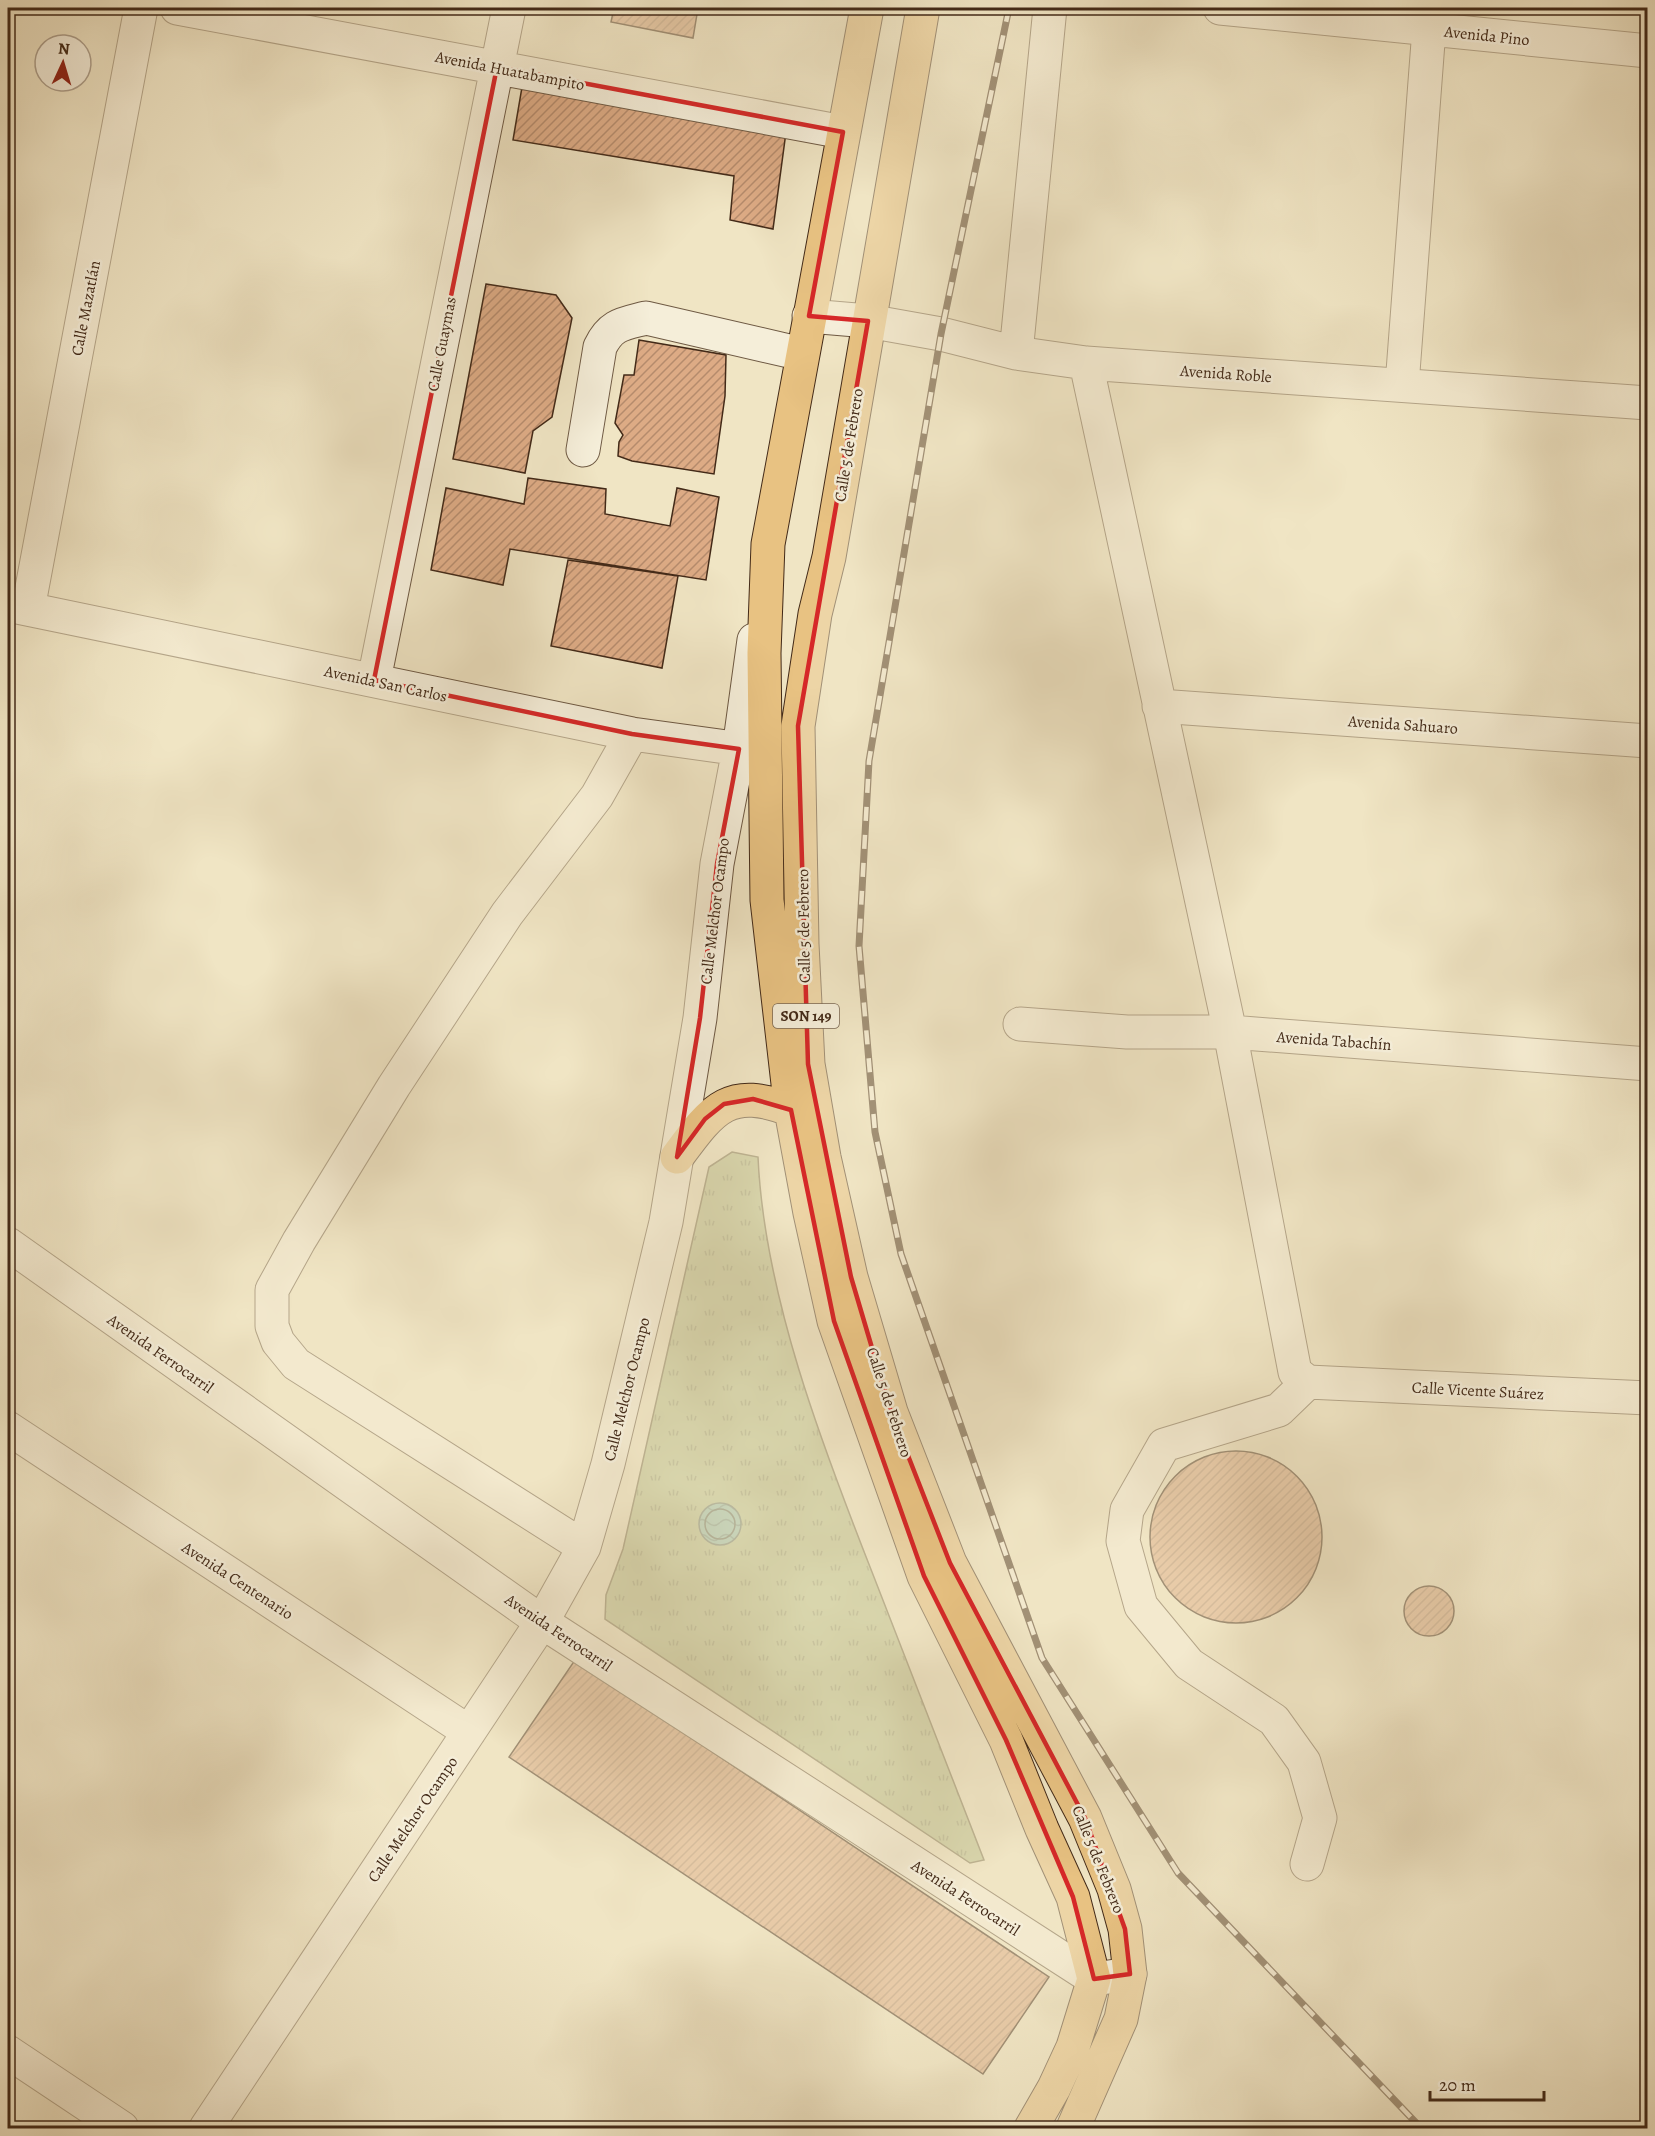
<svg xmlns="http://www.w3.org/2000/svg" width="1655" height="2136" viewBox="0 0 1655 2136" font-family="Alegreya,serif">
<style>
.park{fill:url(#park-tufts);stroke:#807654;stroke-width:1.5}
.water{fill:url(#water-waves);stroke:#788471;stroke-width:1.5}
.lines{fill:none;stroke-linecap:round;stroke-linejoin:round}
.shore{stroke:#6f7562;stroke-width:1.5}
.building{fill:url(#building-hatch);stroke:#432a18;stroke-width:1.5}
.minor-casing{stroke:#6e5943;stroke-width:35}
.major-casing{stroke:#432a18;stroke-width:35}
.minor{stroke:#f5eed9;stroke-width:33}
.major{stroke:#e8c282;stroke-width:33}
.rail-casing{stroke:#432a18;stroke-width:7}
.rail{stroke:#f5eed9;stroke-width:4.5;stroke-dasharray:14;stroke-linecap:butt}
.marked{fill:none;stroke:#d62828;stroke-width:4.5;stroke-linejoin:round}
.labels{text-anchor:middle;stroke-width:5;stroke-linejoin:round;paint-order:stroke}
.shield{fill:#f5eed9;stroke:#786552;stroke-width:1.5}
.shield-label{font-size:15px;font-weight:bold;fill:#432a18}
.street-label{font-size:16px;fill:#432a18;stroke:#f5eed9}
</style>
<defs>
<pattern id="park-tufts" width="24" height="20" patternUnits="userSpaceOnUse" patternTransform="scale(1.5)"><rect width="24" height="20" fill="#bdc391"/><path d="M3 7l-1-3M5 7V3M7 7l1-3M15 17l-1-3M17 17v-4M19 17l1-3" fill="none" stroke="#9b9f75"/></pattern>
<pattern id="water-waves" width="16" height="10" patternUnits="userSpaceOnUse" patternTransform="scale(1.5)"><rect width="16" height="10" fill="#9bc0ad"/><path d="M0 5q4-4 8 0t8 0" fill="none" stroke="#809c8c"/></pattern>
<pattern id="building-hatch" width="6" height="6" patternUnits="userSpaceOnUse" patternTransform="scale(1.5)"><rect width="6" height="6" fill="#ddab85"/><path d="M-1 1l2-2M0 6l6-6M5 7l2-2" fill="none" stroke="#b58b6c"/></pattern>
</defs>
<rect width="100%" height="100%" fill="#f0e5c4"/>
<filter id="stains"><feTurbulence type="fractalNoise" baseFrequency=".00333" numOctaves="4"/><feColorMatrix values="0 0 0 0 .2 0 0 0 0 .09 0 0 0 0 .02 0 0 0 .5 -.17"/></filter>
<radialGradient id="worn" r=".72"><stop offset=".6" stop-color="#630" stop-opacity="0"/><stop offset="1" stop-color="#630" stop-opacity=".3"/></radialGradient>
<!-- park -->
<path class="park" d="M732,1152L758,1157C764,1294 822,1445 872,1572C909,1668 947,1764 984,1860L970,1863L605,1619L606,1595L623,1549L709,1167Z"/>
<!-- water -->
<path class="water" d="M699 1524a21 21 0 1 1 42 0a21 21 0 1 1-42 0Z"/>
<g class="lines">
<!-- shore -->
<path class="shore" d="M705 1524a15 15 0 1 1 30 0a15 15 0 1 1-30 0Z"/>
</g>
<!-- building -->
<path class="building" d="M614,8H698L693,38L611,22Z
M522,87L786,132L773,229L730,220L734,176L513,140Z
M486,284L556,295L572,318L552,417L533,431L525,473L453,459Z
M639,340L726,355L725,396L714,474L632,461L618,456L619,442L623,435L615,423L624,375H634Z
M528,478L606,489L605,514L670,526L677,488L719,497L706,580L510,549L503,585L431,570L446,488L524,504Z
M568,560L678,576L662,668L551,646Z
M1150 1537a86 86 0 1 1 172 0a86 86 0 1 1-172 0Z
M1404 1611a25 25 0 1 1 50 0a25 25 0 1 1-50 0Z
M575,1660L1049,1977L983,2074L509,1757Z"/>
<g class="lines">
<defs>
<path id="minor" d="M177,8L843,132
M1220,8L1648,51
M809,316L868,321L941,334L1016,353L1086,363L1648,403
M1016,353L1050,8
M1086,363L1230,1032L1295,1372L1308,1382
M1402,385L1429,29
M583,450L600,347C611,324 623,324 646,318L802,354
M8,605L632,734L762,752
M28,609L141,8
M374,680L509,8
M1159,706L1648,741
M1020,1024L1127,1032H1230L1648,1064
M8,1244L542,1622L1094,1979L1130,1974
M1308,1382L1648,1398
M8,1428L469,1732
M584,1547L296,1364L278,1342L272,1326V1290L299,1241L394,1086L507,914L597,796L632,734
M1307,1864L1320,1818L1304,1762L1274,1720L1189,1664L1141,1606L1123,1541L1127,1510L1164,1445L1279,1410L1308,1382
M8,2052L122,2128
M206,2128L542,1622L584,1547L608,1464L666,1222L700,1018L717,864L739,749L754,640"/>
<path id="major" d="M867,8L768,544L764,653L767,900L791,1110L810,1213L834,1321L924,1576L1006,1740L1042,1829L1073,1897L1094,1979L1073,2047L1054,2088L1031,2128
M923,8L829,557L815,614L798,726L802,944L808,1064L824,1157L851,1277L891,1412L950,1563L1085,1818L1114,1889L1125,1929L1130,1974L1121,2019L1073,2128
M677,1157C712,1110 728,1085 791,1110"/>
</defs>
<!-- minor casing -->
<use href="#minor" class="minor-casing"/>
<!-- major casing -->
<use href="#major" class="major-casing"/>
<!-- minor -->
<use href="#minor" class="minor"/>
<!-- major -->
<use href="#major" class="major"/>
<defs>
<path id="rail" d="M1009,8L941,334L869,761L859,946L875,1132L901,1254L1042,1658L1178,1873L1421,2128"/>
</defs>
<!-- rail casing -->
<use href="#rail" class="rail-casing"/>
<!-- rail -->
<use href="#rail" class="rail"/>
</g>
<!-- marked area -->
<path d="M0 0H1655V2136H0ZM497,67L843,132L809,316L868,321L798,726L808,1064L851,1277L891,1412L950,1563L1085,1818L1125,1929L1130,1974L1094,1979L1073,1897L1006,1740L924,1576L834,1321L791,1110L753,1099L724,1104L705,1119L677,1157L700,1018L717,864L739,749L632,734L374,680Z" fill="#f0e5c4" fill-opacity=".55" fill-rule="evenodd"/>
<path class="marked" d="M497,67L843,132L809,316L868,321L798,726L808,1064L851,1277L891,1412L950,1563L1085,1818L1125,1929L1130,1974L1094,1979L1073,1897L1006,1740L924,1576L834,1321L791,1110L753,1099L724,1104L705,1119L677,1157L700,1018L717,864L739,749L632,734L374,680Z"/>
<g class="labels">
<!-- shield labels -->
<rect class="shield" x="773" y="1004" width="66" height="24" rx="4.5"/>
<g class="shield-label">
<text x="806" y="1021">SON 149</text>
</g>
<!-- street labels -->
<g class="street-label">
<text transform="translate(1487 35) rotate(6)" y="6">Avenida Pino</text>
<text transform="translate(510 70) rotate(11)" y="6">Avenida Huatabampito</text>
<text transform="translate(85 308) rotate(-79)" y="6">Calle Mazatlán</text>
<text transform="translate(441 344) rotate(-79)" y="6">Calle Guaymas</text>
<text transform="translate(1226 373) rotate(4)" y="6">Avenida Roble</text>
<text transform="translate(848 445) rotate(-81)" y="6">Calle 5 de Febrero</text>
<text transform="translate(386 683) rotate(12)" y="6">Avenida San Carlos</text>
<text transform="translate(1403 724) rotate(4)" y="6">Avenida Sahuaro</text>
<text transform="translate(714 911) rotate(-83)" y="6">Calle Melchor Ocampo</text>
<text transform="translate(803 926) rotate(-91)" y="6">Calle 5 de Febrero</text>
<text transform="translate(1334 1040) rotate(4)" y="6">Avenida Tabachín</text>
<text transform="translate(161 1353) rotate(35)" y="6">Avenida Ferrocarril</text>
<text transform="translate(626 1389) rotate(-76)" y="6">Calle Melchor Ocampo</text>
<text transform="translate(1478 1390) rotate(3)" y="6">Calle Vicente Suárez</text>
<text transform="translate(890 1402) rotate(72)" y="6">Calle 5 de Febrero</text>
<text transform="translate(238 1580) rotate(33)" y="6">Avenida Centenario</text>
<text transform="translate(559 1632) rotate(34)" y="6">Avenida Ferrocarril</text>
<text transform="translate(412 1819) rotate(-56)" y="6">Calle Melchor Ocampo</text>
<text transform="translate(1099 1859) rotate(68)" y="6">Calle 5 de Febrero</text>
<text transform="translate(966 1897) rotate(33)" y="6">Avenida Ferrocarril</text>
</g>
</g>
<!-- margin -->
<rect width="1655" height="2136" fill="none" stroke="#f0e5c4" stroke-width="30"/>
<rect x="9" y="9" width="1637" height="2118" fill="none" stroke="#432a18" stroke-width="3"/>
<rect x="15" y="15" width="1625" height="2106" fill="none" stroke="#432a18" stroke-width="1.5"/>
<!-- north arrow -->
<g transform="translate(63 63) rotate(4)"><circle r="28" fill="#f5eed9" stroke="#aea08c" stroke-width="1.5"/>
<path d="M0-4.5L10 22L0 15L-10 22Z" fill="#8f2418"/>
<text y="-9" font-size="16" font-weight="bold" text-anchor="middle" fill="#432a18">N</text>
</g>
<!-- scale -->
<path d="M1430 2091v9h114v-9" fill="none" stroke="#432a18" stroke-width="3"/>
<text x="1439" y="2091" font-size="18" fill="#432a18" stroke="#f5eed9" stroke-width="4.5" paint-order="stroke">20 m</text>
<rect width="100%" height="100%" filter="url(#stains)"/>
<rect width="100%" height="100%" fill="url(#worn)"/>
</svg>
